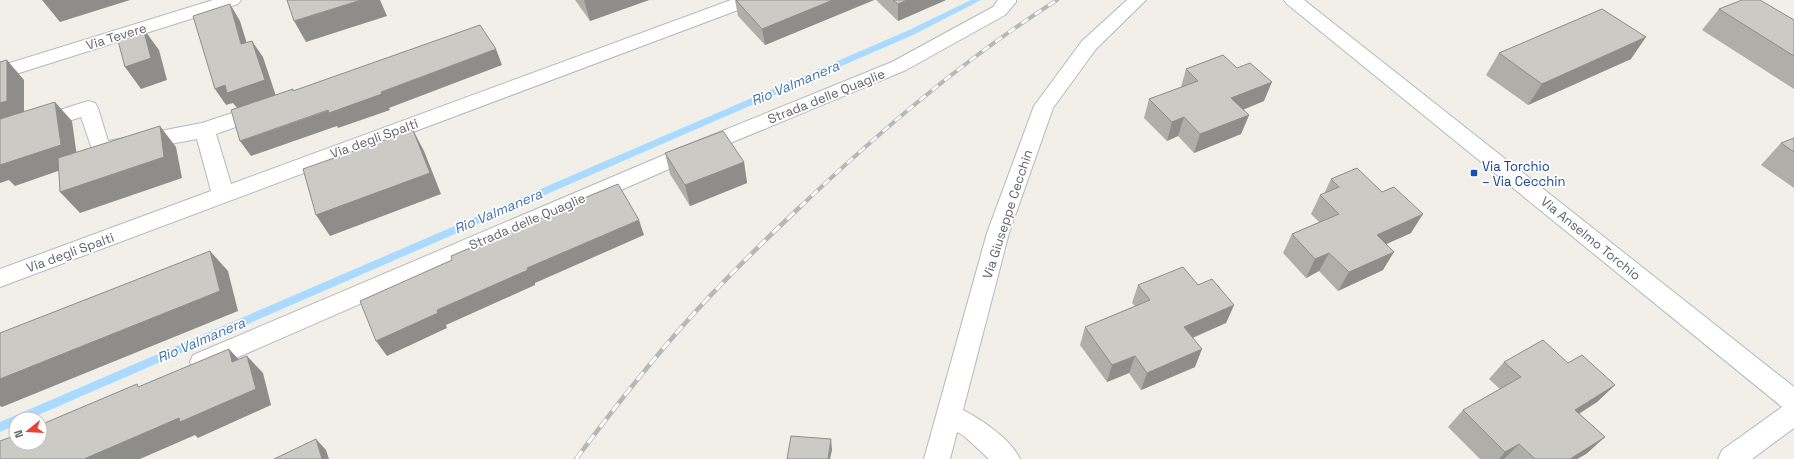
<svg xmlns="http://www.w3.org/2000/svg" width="1794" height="459" viewBox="0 0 1794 459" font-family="'Space Grotesk',sans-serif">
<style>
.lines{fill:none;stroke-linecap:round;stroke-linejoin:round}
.stream{fill:#aadaff;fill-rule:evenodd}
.minor-casing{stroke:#b5b8bc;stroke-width:2}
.minor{fill:#fff;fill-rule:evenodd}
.rail-far1-casing{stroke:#b6b7b8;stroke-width:4}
.rail-casing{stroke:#b6b7b8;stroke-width:4.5}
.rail-far1{stroke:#fff;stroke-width:2.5;stroke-dasharray:8;stroke-linecap:butt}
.rail{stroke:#fff;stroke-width:3;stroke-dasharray:10;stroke-linecap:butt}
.wall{fill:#afaea9}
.shaded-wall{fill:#8f8d8a}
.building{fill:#cccac5;stroke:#8f8d8a}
.transit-dot{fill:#1a4fb4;stroke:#fff;stroke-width:1.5}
.labels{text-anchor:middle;stroke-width:3.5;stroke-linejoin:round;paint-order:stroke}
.street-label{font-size:13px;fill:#5f6368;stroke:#fff}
.transit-label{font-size:13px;fill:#164399;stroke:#fff;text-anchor:start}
.water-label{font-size:14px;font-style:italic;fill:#4174aa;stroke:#fff}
</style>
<rect width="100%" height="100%" fill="#f1efe8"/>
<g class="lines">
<!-- stream -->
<path class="stream" d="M971,0H981L913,35L29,419H16V425L0,432V422L907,31Z"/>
<defs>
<path id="minor" d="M213,0H241L238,4L0,79V66Z
M731,0H757L754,4L0,287V269L211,191L197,139L101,157L94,155L81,117L0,143V129L88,101L95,103L98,108L108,141L202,123L262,103L269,105L272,110L269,115L216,134L231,184Z
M998,0H1016V2L1005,15L906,70L692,159L211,369L202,372L193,369L190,362L193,355L678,149L892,62L993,7Z
M1127,0H1146L1096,49L1053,108L1009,233L963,410C982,420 1011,439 1020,459H989L964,436L957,432L950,459H924L987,233L1034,106L1082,41Z
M1284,0H1304L1794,387V428L1752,459H1718L1722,450L1782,407L1287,4Z"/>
</defs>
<!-- minor casing -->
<use href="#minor" class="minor-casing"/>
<!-- minor -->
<use href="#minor" class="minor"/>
<defs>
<path id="rail-far1" d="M800,207C880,131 963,60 1057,0"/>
<path id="rail" d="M576,459C614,408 654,357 697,310C730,274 765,240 801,206"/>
</defs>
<!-- rail-far1 casing -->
<use href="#rail-far1" class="rail-far1-casing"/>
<!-- rail casing -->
<use href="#rail" class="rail-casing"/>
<!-- rail-far1 -->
<use href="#rail-far1" class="rail-far1"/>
<!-- rail -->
<use href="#rail" class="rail"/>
</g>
<!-- wall -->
<path class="wall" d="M575,0H649L590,21Z
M735,0H874L765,45L738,16Z
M876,0H946L898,21Z
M1719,9L1794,20V89L1702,30Z
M1499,53L1631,59L1528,105L1486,75Z
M1186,69L1264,101L1243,110L1249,115L1241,134L1194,153L1178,136L1167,141L1144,118L1149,99L1181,87Z
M1794,138V188L1761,165L1781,143Z
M665,153L744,162L747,183L690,206L670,174Z
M1331,179L1411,233L1386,244L1383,270L1338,291L1319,271L1306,278L1283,253L1292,234L1319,222L1311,214L1320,195L1324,194Z
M1138,285H1198L1234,305L1226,323L1193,338L1195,367L1141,390L1129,373L1107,382L1080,345L1085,327L1135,306L1132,303Z
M1504,362L1568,363L1615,385L1597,402L1579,414L1605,437L1586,454L1577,459H1480L1448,427L1463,410L1500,389L1489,379Z"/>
<!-- shaded-wall -->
<path class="shaded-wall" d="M42,0H130L60,22Z
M361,0H380L387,16L306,42L294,21Z
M584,0H649L590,21Z
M833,0H874L765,45L762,29Z
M907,0H946L898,21V4Z
M230,4L240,21L252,60L241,44Z
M143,28L159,50L167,80L141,89L125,67Z
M1646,37L1631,59L1528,105L1542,84Z
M252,41L263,57L276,96L238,109L233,103L226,105L215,89Z
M496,49L502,65L389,108L390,110L338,128L337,126L251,156L240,141L381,92Z
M7,60L24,80V120L0,128V103Z
M1272,82L1264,101L1224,117L1231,98Z
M55,102L72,121L78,164L15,186L9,180L0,183V164Z
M1249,115L1241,134L1194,153L1200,134Z
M1184,117L1178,136L1167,141L1172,122Z
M160,126L176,147L182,178L80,213L60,192Z
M413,130L424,151L441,194L330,236L316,215Z
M744,162L747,183L690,206L685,185Z
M1423,214L1411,233L1366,253L1377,235Z
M639,220L644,235L535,283V285L446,325L447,328L387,356L376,341L437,310L527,268Z
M210,251L228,271L238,311L2,407L0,406V379Z
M1394,252L1383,270L1338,291L1349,272Z
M1329,253L1319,271L1306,278L1315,259Z
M1234,305L1226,323L1177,344L1184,327Z
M229,349L245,366L232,362Z
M1202,349L1195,367L1141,390L1147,373Z
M247,356L263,373L271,405L198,438L195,435L140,459H84Z
M1135,356L1129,373L1107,382L1112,365Z
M1615,385L1597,402L1557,427L1575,410Z
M1605,437L1586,454L1577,459H1570Z
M316,439L326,450L329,459H322Z
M831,439L832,450L830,459H828Z
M1519,444L1504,459H1499L1505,452Z"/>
<!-- building -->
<path class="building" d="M287,0H361L294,21Z
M736,0H833L762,29Z
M893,0H907L898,4Z
M1742,0H1760L1794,20V56L1719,9Z
M230,4L241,44L252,41L265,80L227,93L225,85L215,89L193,16Z
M1602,9L1646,37L1542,84L1499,53Z
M480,25L496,49L381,92L382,94L329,113L328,110L240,141L231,110L293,89V91Z
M143,28L151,58L125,67L117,37Z
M1223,55L1237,68L1250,63L1272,82L1231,98L1249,115L1200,134L1184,117L1172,122L1149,99L1198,81L1186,69Z
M7,60V101L0,103V62Z
M55,102L61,145L0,165V119Z
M160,126L164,157L60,192L58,158Z
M413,130L430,173L316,215L303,169Z
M723,131L744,162L685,185L665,153Z
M1794,138V152L1781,143Z
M1357,168L1382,192L1394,187L1423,214L1377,235L1394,252L1349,272L1329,253L1315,259L1292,234L1339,214L1320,195L1339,187L1331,179Z
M618,184L639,220L527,268L528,270L437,310L438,313L376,341L360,301L452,260L451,256L549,215L548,213Z
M210,251L220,291L0,379V333Z
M1183,267L1198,285L1212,279L1234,305L1184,327L1202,349L1147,373L1135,356L1112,365L1085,327L1150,300L1138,285Z
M1543,340L1568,363L1582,355L1615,385L1575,410L1605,437L1570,459H1535L1519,444L1505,452L1463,410L1521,377L1504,362Z
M229,349L232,362L247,356L256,389L180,422L179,418L84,459H0V441L16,435V443H40V425L137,384L138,387Z
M791,436L831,439L828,459H787Z
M316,439L322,459H274Z"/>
<!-- markers -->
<rect class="transit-dot" x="1470" y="169" width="8" height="8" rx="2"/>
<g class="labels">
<!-- street labels -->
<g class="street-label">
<text transform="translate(116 36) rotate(-17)" y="5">Via Tevere</text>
<text transform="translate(826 96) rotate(-22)" y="5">Strada delle Quaglie</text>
<text transform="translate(374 138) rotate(-20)" y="5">Via degli Spalti</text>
<text transform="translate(1007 214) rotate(-72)" y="5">Via Giuseppe Cecchin</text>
<text transform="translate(527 221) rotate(-23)" y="5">Strada delle Quaglie</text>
<text transform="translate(1591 238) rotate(39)" y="5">Via Anselmo Torchio</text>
<text transform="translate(70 252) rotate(-20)" y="5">Via degli Spalti</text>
</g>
<!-- transit labels -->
<g class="transit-label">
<text x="1482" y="171">Via Torchio<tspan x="1482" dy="15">– Via Cecchin</tspan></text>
</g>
<!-- water labels -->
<g class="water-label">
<text transform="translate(795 83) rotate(-23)" y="5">Rio Valmanera</text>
<text transform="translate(498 211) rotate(-23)" y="5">Rio Valmanera</text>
<text transform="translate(201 340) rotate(-23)" y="5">Rio Valmanera</text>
</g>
</g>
<!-- north arrow -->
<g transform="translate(28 431) rotate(252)"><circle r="19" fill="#ffffff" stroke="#bfc1c3"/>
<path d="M0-3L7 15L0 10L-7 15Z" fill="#ea4335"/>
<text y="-6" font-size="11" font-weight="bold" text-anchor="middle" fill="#5f6368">N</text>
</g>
</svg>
